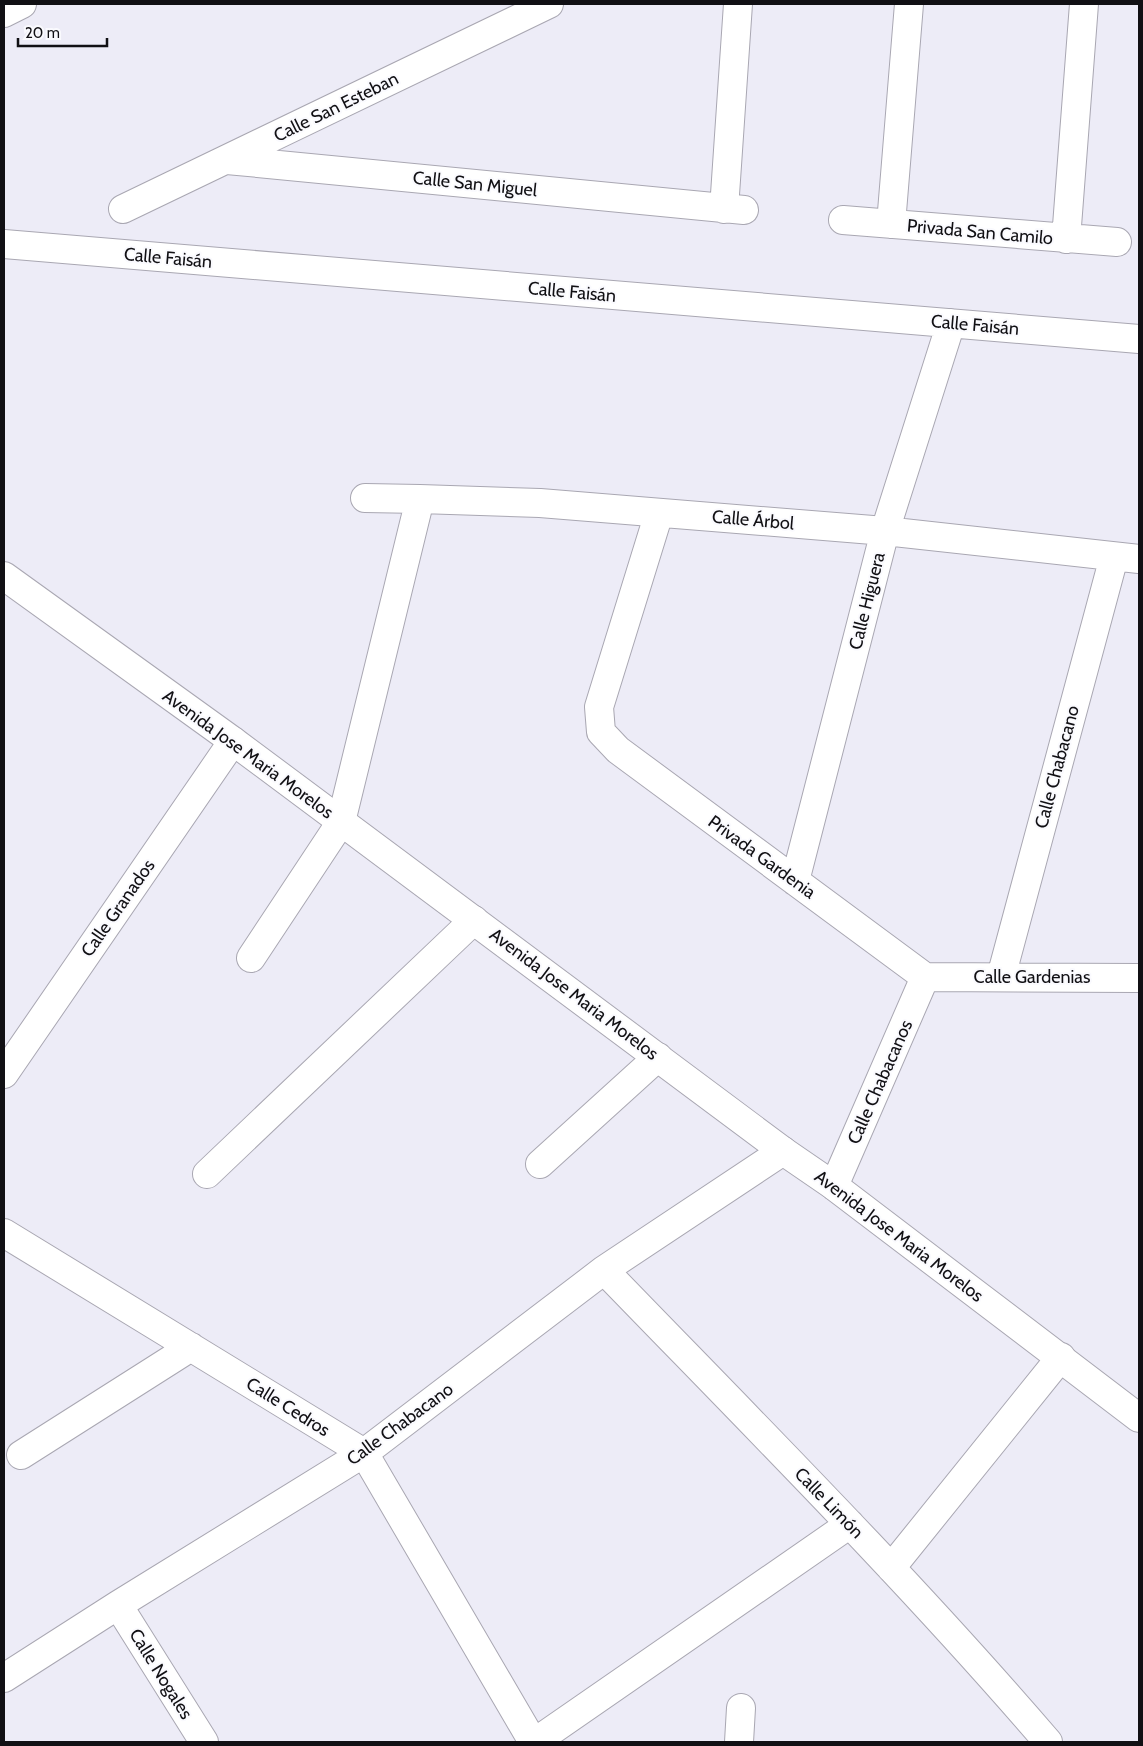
<svg xmlns="http://www.w3.org/2000/svg" width="1143" height="1746" viewBox="0 0 1143 1746" font-family="Cabin,sans-serif">
<style>
.lines{fill:none;stroke-linecap:round;stroke-linejoin:round}
.street-casing{stroke:#a9a7b2;stroke-width:30}
.secondary-casing{stroke:#a9a7b2;stroke-width:30}
.street{stroke:#fff;stroke-width:28}
.secondary{stroke:#fff;stroke-width:28}
.labels{text-anchor:middle;stroke-width:4;stroke-linejoin:round;paint-order:stroke}
.street-label{font-size:18px;fill:#111014;stroke:#fafafe}
</style>
<rect width="100%" height="100%" fill="#edecf7"/>
<g class="lines">
<defs>
<path id="street" d="M4,13L22,4
M227,160L744,210
M123,209L549,4
M724,209L738,4
M843,220L1117,242
M891,224L909,4
M1066,239L1084,4
M4,244L1139,339
M365,498L420,499L540,503L885,531L1139,559
M659,513L599,707L601,732L618,750L925,977
M795,881L885,531L951,323
M251,958L341,822L420,499
M925,977L1139,978
M1001,977L1114,557
M4,1074L233,741
M540,1164L658,1057
M207,1174L474,920
M834,1186L925,977
M4,1233L364,1453L533,1742
M604,1270C754,1425 907,1578 1048,1742
M21,1455L191,1347
M891,1568L1061,1357
M118,1605L204,1742
M4,1678L118,1605L364,1453L604,1270L783,1151
M535,1742L850,1524
M739,1742L741,1708"/>
<path id="secondary" d="M4,576L233,741L783,1151L834,1186L1139,1418"/>
</defs>
<!-- street casing -->
<use href="#street" class="street-casing"/>
<!-- secondary casing -->
<use href="#secondary" class="secondary-casing"/>
<!-- street -->
<use href="#street" class="street"/>
<!-- secondary -->
<use href="#secondary" class="secondary"/>
</g>
<g class="labels">
<!-- street labels -->
<g class="street-label">
<text transform="translate(336 107) rotate(-26)" y="6">Calle San Esteban</text>
<text transform="translate(475 184) rotate(6)" y="6">Calle San Miguel</text>
<text transform="translate(980 232) rotate(5)" y="6">Privada San Camilo</text>
<text transform="translate(168 258) rotate(5)" y="6">Calle Faisán</text>
<text transform="translate(572 292) rotate(5)" y="6">Calle Faisán</text>
<text transform="translate(975 325) rotate(5)" y="6">Calle Faisán</text>
<text transform="translate(753 520) rotate(5)" y="6">Calle Árbol</text>
<text transform="translate(867 601) rotate(-76)" y="6">Calle Higuera</text>
<text transform="translate(248 754) rotate(36)" y="6">Avenida Jose Maria Morelos</text>
<text transform="translate(1057 767) rotate(-75)" y="6">Calle Chabacano</text>
<text transform="translate(762 857) rotate(36)" y="6">Privada Gardenia</text>
<text transform="translate(118 908) rotate(-55)" y="6">Calle Granados</text>
<text x="1032" y="983">Calle Gardenias</text>
<text transform="translate(574 994) rotate(37)" y="6">Avenida Jose Maria Morelos</text>
<text transform="translate(880 1082) rotate(-66)" y="6">Calle Chabacanos</text>
<text transform="translate(899 1236) rotate(37)" y="6">Avenida Jose Maria Morelos</text>
<text transform="translate(288 1407) rotate(32)" y="6">Calle Cedros</text>
<text transform="translate(400 1424) rotate(-36)" y="6">Calle Chabacano</text>
<text transform="translate(829 1503) rotate(46)" y="6">Calle Limón</text>
<text transform="translate(161 1674) rotate(58)" y="6">Calle Nogales</text>
</g>
</g>
<!-- border -->
<rect width="1143" height="1746" fill="none" stroke="#111014" stroke-width="10"/>
<!-- scale -->
<path d="M18 38v8h89v-8" fill="none" stroke="#111014" stroke-width="2.5"/>
<text x="25" y="38" font-size="15" fill="#111014" stroke="#fafafe" stroke-width="4" paint-order="stroke">20 m</text>
</svg>
